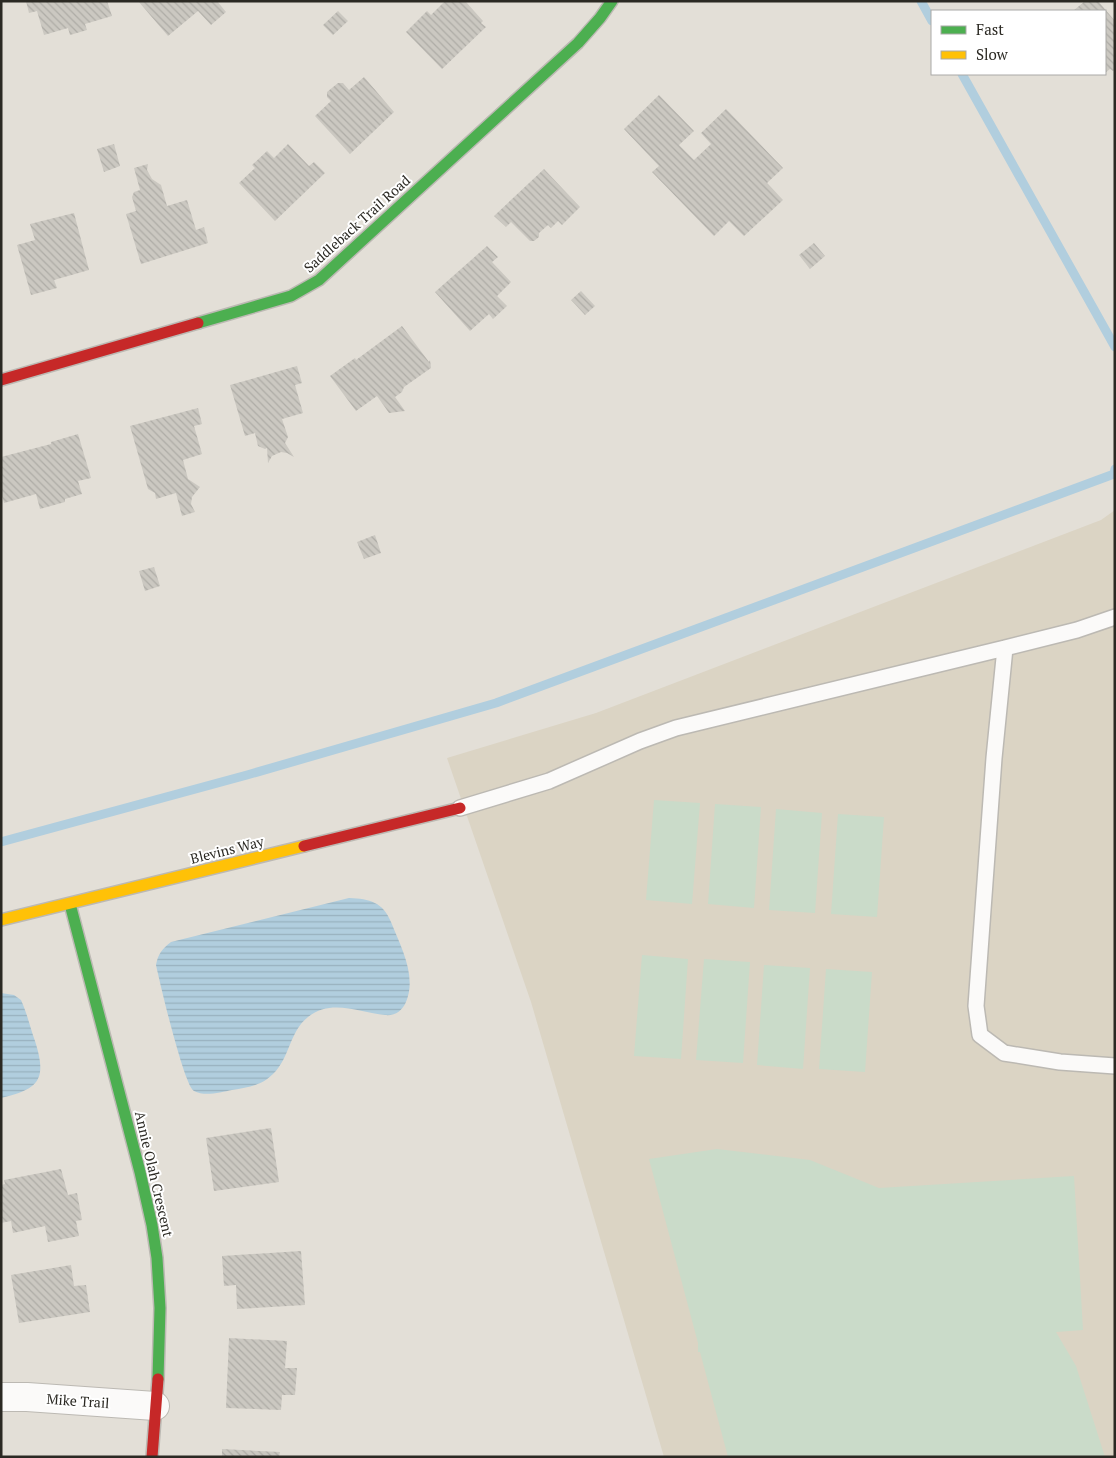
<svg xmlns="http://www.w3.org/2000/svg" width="1116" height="1458" viewBox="0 0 1116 1458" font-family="'PT Serif',serif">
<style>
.built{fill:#dbd4c4}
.green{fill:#cadbc9}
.water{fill:url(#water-rules)}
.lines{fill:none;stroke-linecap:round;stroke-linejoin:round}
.stream{stroke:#b1cede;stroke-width:9}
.building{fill:url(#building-back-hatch)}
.lane-casing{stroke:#bcb9b3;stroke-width:18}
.street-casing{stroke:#bcb9b3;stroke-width:30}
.fast-casing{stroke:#bcb9b3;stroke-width:14}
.slow-casing{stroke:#bcb9b3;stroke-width:14}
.jam-casing{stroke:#bcb9b3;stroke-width:14}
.lane{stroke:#fbfaf9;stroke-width:15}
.street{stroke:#fbfaf9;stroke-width:28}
.fast{stroke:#4caf50;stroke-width:11}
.slow{stroke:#ffc107;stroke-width:11}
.jam{stroke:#c62828;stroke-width:11}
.labels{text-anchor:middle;stroke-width:4;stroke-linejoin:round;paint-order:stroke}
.street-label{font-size:14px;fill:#2b2923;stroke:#fff}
</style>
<defs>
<pattern id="water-rules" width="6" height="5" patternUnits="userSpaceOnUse" patternTransform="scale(1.25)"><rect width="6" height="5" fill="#b1cede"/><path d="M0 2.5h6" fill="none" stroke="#98b1be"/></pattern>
<pattern id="building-back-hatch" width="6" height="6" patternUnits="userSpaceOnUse" patternTransform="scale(1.25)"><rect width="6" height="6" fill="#cbc8c1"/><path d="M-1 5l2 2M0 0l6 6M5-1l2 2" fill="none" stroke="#aeaca6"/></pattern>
</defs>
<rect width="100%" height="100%" fill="#e3dfd7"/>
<!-- built -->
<path class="built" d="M1115,510V1457H664L531,1002L447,758L596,713L1101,520Z"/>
<!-- green -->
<path class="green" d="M654,800L700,803L692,904L646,900Z
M715,804L761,807L754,908L708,904Z
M776,809L822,813L815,913L769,910Z
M838,814L884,817L877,917L831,914Z
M642,955L688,959L681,1059L634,1056Z
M704,959L750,962L743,1063L696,1060Z
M764,965L810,968L803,1069L757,1065Z
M826,969L872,972L865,1072L819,1069Z
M717,1149L810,1160L879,1188L1074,1176L1083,1330L1056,1332L1076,1366L1105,1457H728L700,1352H698V1343L649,1159Z"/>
<!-- water -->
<path class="water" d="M349,898C370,899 383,902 391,922C401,947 417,976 406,1002C402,1011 395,1016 385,1015C360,1013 332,998 308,1017C289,1032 290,1058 273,1074C261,1086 248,1087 232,1090C221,1092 205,1097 194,1091C184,1086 160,983 156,965C158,954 162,949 171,942Z
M1,993L14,995L21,1000C27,1013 30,1027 35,1041C47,1079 40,1089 1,1098Z"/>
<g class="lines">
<!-- stream -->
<path class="stream" d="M921,1L932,21
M962,74L1115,347
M1,842L247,775L496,703L1114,474L1115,469"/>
</g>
<!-- building -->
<path class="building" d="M26,1H107L112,16L85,24L87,30L70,35L68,28L44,35L37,11L29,13Z
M140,1H217L226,12L211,25L198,11L168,36L139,2Z
M445,1H465L483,21L481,23L486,27L442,69L406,32L427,11L431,15Z
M1085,1H1098L1115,21V69L1113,71L1110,69L1105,73V11H1073Z
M338,11L348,21L333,35L323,25Z
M364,77L394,112L350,154L315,116L331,101L327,97V92L338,83H343L349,90Z
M659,95L694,131L679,145L694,160L711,144L701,133L726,109L783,168L767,183L783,200L744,236L729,221L714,236L652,172L659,166L624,129Z
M114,144L120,166L104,172L97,149Z
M288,144L309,166L314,162L325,173L275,221L239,183L255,168L252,165L267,151L274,158Z
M148,164L147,170L152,179L161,185L167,206L187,200L196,230L204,227L208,243L141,264L126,214L136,211L132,197L134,192L140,190L134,168Z
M544,169L580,207L562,225L558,221L551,228L548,225L539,233V237L534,241H530L511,222L506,227L494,216Z
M74,213L89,270L54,280L57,288L31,295L17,245L35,240L30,224Z
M814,243L825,256L810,269L799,255Z
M487,246L498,257L492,262L511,282L497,296L507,306L493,319L489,314L470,331L435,292Z
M581,291L595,306L585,315L571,300Z
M402,326L429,362L430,360L431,368L404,387L402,392L395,397L405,411L389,413L377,396L356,411L330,376L355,358L356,360Z
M297,366L302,383L295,385L303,413L282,419L288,437L285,443L294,457L287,453L281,452L272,456L268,463L267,448L265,449L258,446L255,433L245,436L230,385Z
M198,408L202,424L194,426L202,454L183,460L188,479L200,487L192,497L191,504L195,512L182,516L176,493L156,499L155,493L148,489L130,426Z
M78,434L91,478L78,481L82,494L65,499V502L40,509L36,494L4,503L1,492V457L51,444V442Z
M375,535L381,553L364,559L357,542Z
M154,567L160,586L145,591L139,571Z
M271,1128L279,1182L214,1191L206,1138Z
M61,1169L68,1195L77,1193L82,1220L76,1221L79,1236L48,1242L45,1226L13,1233L11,1221L1,1223V1185L5,1184L4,1180Z
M301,1251L305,1305L237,1309L236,1285L224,1286L222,1256Z
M71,1265L74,1286L86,1285L90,1312L19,1323L11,1275Z
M229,1338L287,1341L285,1368H297L295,1395H282L281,1410L226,1408Z
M222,1449L280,1452L279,1457H222Z"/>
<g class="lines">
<defs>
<path id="lane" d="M1115,617L1077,630L1005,648L994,758L976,1006L980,1035L1004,1053L1060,1062L1115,1066
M460,808L549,781L640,741L676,728L1005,648"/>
<path id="street" d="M1,1397H27L155,1406"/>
<path id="fast" d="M198,323L291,296L319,280L578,43L600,18L612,1
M70,904L140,1172L152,1225L157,1258L160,1308L158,1379"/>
<path id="slow" d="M1,920L304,846"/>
<path id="jam" d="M1,380L198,323
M304,846L460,808
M152,1457L158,1379"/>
</defs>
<!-- lane casing -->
<use href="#lane" class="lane-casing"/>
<!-- street casing -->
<use href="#street" class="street-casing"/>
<!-- fast casing -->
<use href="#fast" class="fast-casing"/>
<!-- slow casing -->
<use href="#slow" class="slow-casing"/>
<!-- jam casing -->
<use href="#jam" class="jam-casing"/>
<!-- lane -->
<use href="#lane" class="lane"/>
<!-- street -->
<use href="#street" class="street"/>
<!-- fast -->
<use href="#fast" class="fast"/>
<!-- slow -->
<use href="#slow" class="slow"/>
<!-- jam -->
<use href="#jam" class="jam"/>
</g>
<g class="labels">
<!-- street labels -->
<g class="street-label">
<text transform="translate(357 224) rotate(-42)" y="5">Saddleback Trail Road</text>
<text transform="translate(227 850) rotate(-14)" y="5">Blevins Way</text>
<text transform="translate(154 1174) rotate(77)" y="5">Annie Olah Crescent</text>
<text transform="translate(78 1401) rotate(4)" y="5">Mike Trail</text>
</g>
</g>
<!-- border -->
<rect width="1116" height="1458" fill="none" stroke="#2b2923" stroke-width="5"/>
<!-- legend -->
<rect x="931" y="10" width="175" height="65" fill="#ffffff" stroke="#aaa9a7"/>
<rect x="941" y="26" width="25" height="8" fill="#4caf50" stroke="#aaa9a7"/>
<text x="976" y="35" font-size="15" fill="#2b2923">Fast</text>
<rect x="941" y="51" width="25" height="8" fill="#ffc107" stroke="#aaa9a7"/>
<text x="976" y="60" font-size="15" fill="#2b2923">Slow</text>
</svg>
